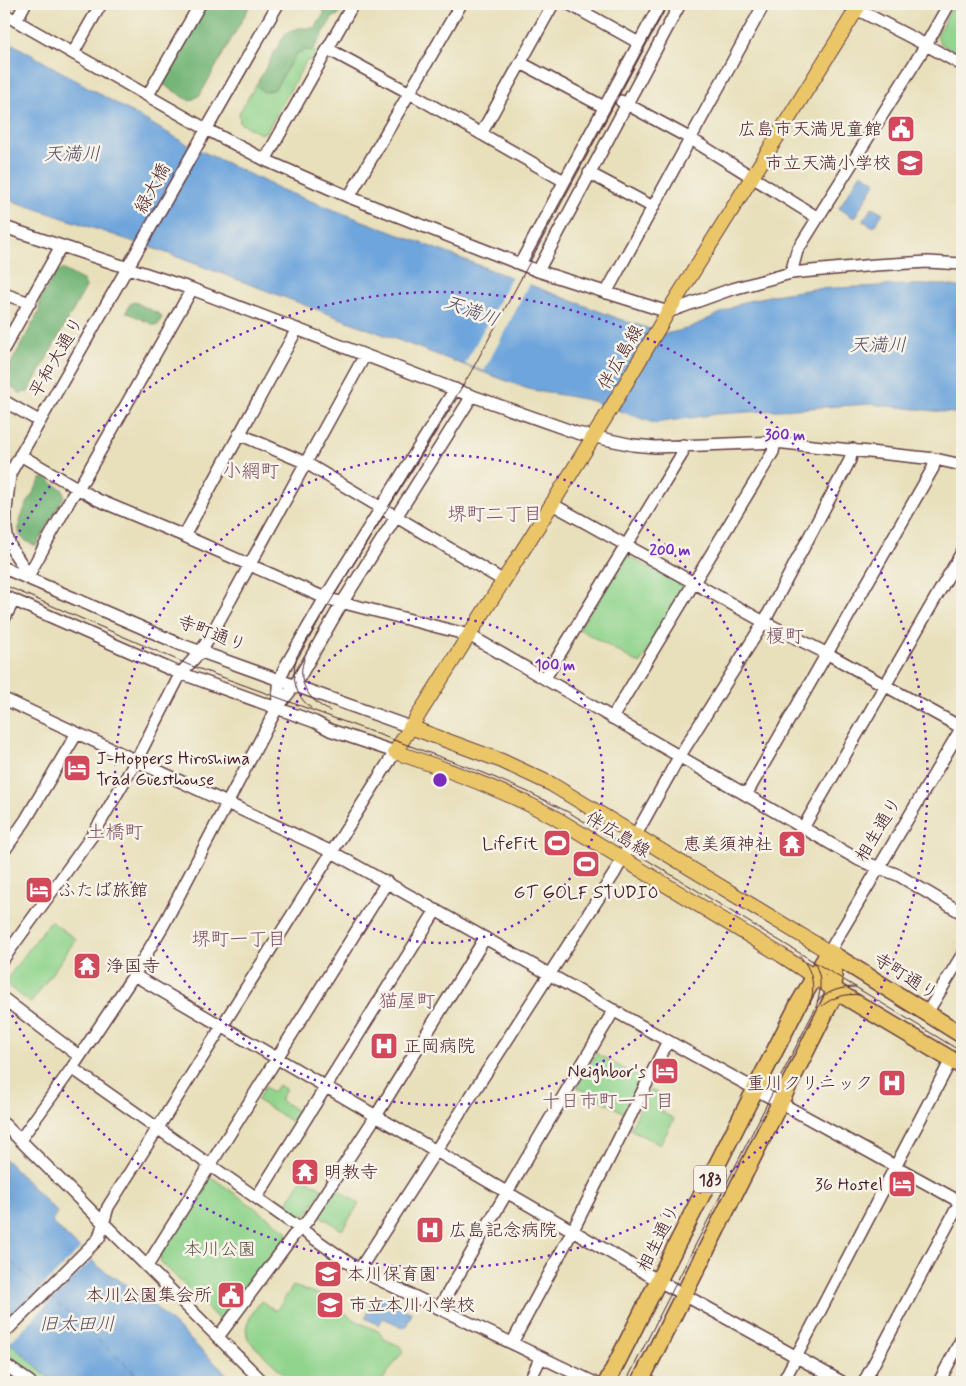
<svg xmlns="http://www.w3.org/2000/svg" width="966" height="1386" viewBox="0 0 966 1386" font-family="Mynerve,'Klee One',sans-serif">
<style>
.green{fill:#91d48d;stroke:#6e7a5c}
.forest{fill:#74b678;stroke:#5f6a52}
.water{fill:#6ea5dc;stroke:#5c6284}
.pier{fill:#e8e0bb}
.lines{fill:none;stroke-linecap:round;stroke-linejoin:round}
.ferry{stroke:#574e69;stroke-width:1;stroke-dasharray:6 5;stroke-linecap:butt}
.minor-casing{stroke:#623c41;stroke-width:14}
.major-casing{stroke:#623c41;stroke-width:16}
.highway-casing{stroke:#623c41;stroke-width:19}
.minor{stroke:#fff;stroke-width:11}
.major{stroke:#ebc669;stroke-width:14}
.highway{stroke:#ebc669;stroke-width:16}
.tram{stroke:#4a1f2b;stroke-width:1}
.ring{fill:none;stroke:#7b2cbf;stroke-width:2.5;stroke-dasharray:2.5 5}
.labels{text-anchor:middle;stroke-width:5;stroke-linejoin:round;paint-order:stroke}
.shield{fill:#f7f3e8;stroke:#7e5f64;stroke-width:1}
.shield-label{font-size:16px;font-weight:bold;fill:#4a1f2b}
.poi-label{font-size:18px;fill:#4a1f2b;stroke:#f7f3e8;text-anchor:end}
.street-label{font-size:18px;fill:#4a1f2b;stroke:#f7f3e8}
.park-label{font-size:18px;fill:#5f5548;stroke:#f7f3e8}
.water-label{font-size:19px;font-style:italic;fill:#574e69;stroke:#f7f3e8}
.neighbourhood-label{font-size:19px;fill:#7f5068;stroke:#f7f3e8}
.centre{fill:#7b2cbf;stroke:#f7f3e8;stroke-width:2.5}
.ring-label{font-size:15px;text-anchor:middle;font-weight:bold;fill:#7b2cbf;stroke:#f7f3e8;stroke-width:5;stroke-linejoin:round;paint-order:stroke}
</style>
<rect width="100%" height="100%" fill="#f7f3e8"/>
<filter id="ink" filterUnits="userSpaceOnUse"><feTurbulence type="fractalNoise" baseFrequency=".02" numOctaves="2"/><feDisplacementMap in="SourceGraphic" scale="10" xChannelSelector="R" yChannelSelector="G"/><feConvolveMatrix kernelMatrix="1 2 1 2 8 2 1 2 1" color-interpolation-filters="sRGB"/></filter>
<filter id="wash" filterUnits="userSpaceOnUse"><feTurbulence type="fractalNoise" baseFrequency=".0096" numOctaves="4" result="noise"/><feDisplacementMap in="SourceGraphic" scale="20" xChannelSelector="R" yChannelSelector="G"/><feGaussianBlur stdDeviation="1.12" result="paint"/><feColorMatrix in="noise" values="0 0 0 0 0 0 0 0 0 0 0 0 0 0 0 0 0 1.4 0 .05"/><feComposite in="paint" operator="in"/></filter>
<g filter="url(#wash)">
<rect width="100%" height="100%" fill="#e8e0bb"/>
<!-- green -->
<path class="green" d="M954,4H962V56L940,43L937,35Z
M305,50L313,51L318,54L314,62L307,60L267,131L261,134L240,123L239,113L256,85L264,92L275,89L296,53Z
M630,557L683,585L684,591L640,664L579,629L623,558Z
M50,921L76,939L31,1003L4,983Z
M596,1053L644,1080L626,1114L577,1087Z
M278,1085L286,1089L280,1100L302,1114L295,1124L257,1100L265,1087L273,1092Z
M650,1089L669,1099L662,1112L674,1119L660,1145L630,1129Z
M303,1177L323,1189L305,1217L299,1219L284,1208Z
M213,1178L287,1231L288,1238L226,1321H220L161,1262L160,1255L206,1180Z
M336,1188L359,1204L342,1230L319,1215Z
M293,1286L336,1300L337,1307L354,1320L380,1332L384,1339L400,1346L403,1351L381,1382H292L248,1340L246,1328L251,1315L261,1301L276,1311Z
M4,1337L54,1382H4Z"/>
<!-- forest -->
<path class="forest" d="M208,4H251L200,95L190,101L163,84Z
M324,4H345L338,15L332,18L313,51L305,50L296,54L275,89L264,92L256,85L285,34L299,28H315L324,14Z
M62,269L84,281L86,287L28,392L20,393L4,382V376L39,312L40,299L56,272Z
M135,302L159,314L162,317L158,325H154L126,312L130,304Z
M45,478L63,490L64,496L36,546C31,543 23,541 20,535C14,521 34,492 41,479Z"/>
<!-- water -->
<path class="water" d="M4,39L187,144L282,190L622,320L665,334L687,329L744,302L773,295L813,289L903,285H946L962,288V414L870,404L717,414L654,423L589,400L528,389L164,252L4,198Z
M861,173L876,182L854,218L839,208Z
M872,207L883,213L874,227L863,221Z
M4,1158L57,1212L52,1222L100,1268L146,1298L235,1382H54L4,1337Z
M375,1296L412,1313L405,1328L383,1318L379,1325L365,1318Z"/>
<!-- pier -->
<path class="pier" d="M512,276L530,283L484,371L465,364Z
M81,1248L93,1259L8,1344L4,1341V1325Z"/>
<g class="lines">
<!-- ferry -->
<path class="ferry" d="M4,1255L40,1288
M49,1296L145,1382"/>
</g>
</g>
<g filter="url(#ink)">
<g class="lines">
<defs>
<path id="minor" d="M569,4L639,43
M847,4L926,45L962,65
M4,14L206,129L265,160L349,197L538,271L668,312L729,290L791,273L875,265L928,262L962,264
M16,21L25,4
M328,49L408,92L564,181
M73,53L101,4
M521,63L604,107
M148,95L200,4
M621,101L691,139L818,218
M481,134L553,4
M265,160L353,4
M589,173L653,207
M349,197L461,4
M4,227L192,289L464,393L577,433L633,445L655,447L775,442L935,459L962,465
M520,264L660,4
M538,271L680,4
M791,273L797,251L926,45L949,4
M606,293L764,4
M4,294L30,303
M4,348L61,246
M4,401L39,421
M239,434L306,463L504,581
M20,455L98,500L184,536L325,598L469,635L859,860L898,875L962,913
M10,475C8,495 2,525 9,543C14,556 25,564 27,578
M4,484L278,4
M552,504L764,622L828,654L962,728
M184,536L297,329
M4,568L182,645L410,727
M27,578L71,498L84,479L192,289
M4,596L172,670L315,722L330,730L395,752L108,1207L99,1238L4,1333
M4,619L14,600
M545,678L682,454L683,445
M4,699L332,852L668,1041L962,1203
M277,706L280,679L285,667L325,598L455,389
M612,718L773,452L775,442
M746,795L933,468L935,459
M803,828L962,552
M4,851L25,821L77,733
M829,952L962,727
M4,958L94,833L136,761L181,673L201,651L210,637L365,355
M134,975L659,1281L842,1382
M4,999L79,1056
M927,1013L962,955
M72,1068L359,1270L593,1382
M4,1124L263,1382
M20,1140L72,1068L134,975L164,924L277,708L295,685L342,603L472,396
M257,1197L436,910
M147,1266L387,882
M359,1270L614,874L679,757L764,622L850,460L852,449
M439,1308L614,1010
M218,1337L293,1236L308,1220L376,1116L485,938
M512,1343L573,1230L668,1041
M4,1364L30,1382
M529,1382L541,1357
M783,1382L951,1060
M864,1382L960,1202
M939,1382L962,1338"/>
<path id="major" d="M410,727L502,761L551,784L829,952
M834,990L781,955L554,817C503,790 450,770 395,752L552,504L610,410L668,312L860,4"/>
<path id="highway" d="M829,952L962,1035
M834,990L962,1066
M607,1382L798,1005L829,952
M640,1382L832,999C836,983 833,968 829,952"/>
</defs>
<!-- minor casing -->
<use href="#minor" class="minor-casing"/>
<!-- major casing -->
<use href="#major" class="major-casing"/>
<!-- highway casing -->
<use href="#highway" class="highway-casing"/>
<!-- minor -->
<use href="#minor" class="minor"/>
<!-- major -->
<use href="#major" class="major"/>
<!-- highway -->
<use href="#highway" class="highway"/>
<!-- tram -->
<path class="tram" d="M4,585L189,665L484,773L528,792L570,813L962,1052
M305,657C295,680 308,701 330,711
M311,708C294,695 291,676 297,656L471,372L668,4
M800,956C812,970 816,986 810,1004
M817,1001C828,991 841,987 856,987
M822,1006C833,997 846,993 860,995
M626,1382L816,1007C821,991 823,976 813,961"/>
</g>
</g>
<!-- distance rings -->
<g class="ring">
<circle cx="440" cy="780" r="163"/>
<circle cx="440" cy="780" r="325"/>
<path d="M5 558A488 488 0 1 1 5 1002"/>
</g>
<!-- icons -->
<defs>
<symbol id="civic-square" viewBox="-11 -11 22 22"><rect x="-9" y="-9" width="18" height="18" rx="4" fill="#d1495b" stroke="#f7f3e8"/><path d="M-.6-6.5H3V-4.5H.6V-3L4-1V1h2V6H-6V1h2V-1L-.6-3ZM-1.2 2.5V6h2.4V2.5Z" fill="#fff"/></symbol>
<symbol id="school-square" viewBox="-11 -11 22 22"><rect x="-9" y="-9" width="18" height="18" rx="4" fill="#d1495b" stroke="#f7f3e8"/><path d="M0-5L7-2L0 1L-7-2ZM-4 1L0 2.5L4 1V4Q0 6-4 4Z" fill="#fff"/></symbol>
<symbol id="hotel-square" viewBox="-11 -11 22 22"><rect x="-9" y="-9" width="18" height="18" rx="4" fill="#d1495b" stroke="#f7f3e8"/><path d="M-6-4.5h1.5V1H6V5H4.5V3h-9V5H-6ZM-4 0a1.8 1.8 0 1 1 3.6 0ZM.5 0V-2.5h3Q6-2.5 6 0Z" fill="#fff"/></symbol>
<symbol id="stadium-square" viewBox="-11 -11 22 22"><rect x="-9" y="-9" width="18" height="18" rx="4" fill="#d1495b" stroke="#f7f3e8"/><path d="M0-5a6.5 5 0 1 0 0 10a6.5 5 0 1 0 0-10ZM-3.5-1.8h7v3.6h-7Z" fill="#fff"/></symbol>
<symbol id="temple-square" viewBox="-11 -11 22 22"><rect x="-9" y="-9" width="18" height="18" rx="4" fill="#d1495b" stroke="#f7f3e8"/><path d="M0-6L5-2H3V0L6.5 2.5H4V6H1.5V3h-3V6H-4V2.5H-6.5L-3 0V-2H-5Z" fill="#fff"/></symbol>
<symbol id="hospital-square" viewBox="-11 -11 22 22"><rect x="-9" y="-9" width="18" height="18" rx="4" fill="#d1495b" stroke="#f7f3e8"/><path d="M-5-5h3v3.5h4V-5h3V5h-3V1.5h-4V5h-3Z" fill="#fff"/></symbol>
</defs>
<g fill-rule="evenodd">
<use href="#civic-square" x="885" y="113" width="32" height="32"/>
<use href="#school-square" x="894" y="147" width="32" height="32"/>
<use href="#hotel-square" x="61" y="752" width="32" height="32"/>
<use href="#stadium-square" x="541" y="827" width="32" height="32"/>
<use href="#temple-square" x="776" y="828" width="32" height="32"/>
<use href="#stadium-square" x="570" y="848" width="32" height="32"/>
<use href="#hotel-square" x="23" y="874" width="32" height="32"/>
<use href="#temple-square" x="71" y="950" width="32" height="32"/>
<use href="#hospital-square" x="368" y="1030" width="32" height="32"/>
<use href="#hotel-square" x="649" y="1055" width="32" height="32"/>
<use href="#hospital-square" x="876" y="1067" width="32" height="32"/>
<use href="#temple-square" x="289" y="1156" width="32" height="32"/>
<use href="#hotel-square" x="886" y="1168" width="32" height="32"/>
<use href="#hospital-square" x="414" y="1214" width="32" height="32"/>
<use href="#school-square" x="312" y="1258" width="32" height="32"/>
<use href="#civic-square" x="215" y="1279" width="32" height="32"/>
<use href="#school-square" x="314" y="1289" width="32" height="32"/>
</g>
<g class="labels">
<!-- shield labels -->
<rect class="shield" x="694" y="1165.5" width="32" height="27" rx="4"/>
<g class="shield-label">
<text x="710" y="1185">183</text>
</g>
<!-- poi labels -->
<g class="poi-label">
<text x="882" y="135">広島市天満児童館</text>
<text x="891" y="169">市立天満小学校</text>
<text x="96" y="764" text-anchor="start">J-Hoppers Hiroshima<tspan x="96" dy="21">Trad Guesthouse</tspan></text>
<text x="538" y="849">LifeFit</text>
<text x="773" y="850">恵美須神社</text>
<text x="58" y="896" text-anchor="start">ふたば旅館</text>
<text x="586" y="898" text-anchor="middle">GT GOLF STUDIO</text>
<text x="106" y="972" text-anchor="start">浄国寺</text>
<text x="403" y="1052" text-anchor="start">正岡病院</text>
<text x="646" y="1077">Neighbor's</text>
<text x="873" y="1089">重川クリニック</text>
<text x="324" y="1178" text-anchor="start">明教寺</text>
<text x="883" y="1190">36 Hostel</text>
<text x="449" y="1236" text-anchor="start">広島記念病院</text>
<text x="347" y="1280" text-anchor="start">本川保育園</text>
<text x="212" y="1301">本川公園集会所</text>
<text x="349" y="1311" text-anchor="start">市立本川小学校</text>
</g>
<!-- street labels -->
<g class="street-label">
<text transform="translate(152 188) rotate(-61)" y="6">緑大橋</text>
<text transform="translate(56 357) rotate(-60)" y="6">平和大通り</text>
<text transform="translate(620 357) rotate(-60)" y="6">伴広島線</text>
<text transform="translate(212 633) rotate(21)" y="6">寺町通り</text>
<text transform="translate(878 829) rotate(-59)" y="6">相生通り</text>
<text transform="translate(618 834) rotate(31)" y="6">伴広島線</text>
<text transform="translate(906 976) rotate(32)" y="6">寺町通り</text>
<text transform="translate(658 1238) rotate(-63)" y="6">相生通り</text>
</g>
<!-- park labels -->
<g class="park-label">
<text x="220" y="1255">本川公園</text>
</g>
<!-- water labels -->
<g class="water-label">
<text x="72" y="160">天満川</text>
<text transform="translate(472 310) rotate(20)" y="7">天満川</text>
<text x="878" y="351">天満川</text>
<text x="77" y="1330">旧太田川</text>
</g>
<!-- neighbourhood labels -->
<g class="neighbourhood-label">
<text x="251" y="477">小網町</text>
<text x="495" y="520">堺町二丁目</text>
<text x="785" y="642">榎町</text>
<text x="115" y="838">土橋町</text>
<text x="239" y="945">堺町一丁目</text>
<text x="407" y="1007">猫屋町</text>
<text x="608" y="1107">十日市町一丁目</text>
</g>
</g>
<circle cx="440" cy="780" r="8" class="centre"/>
<g class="ring-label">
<text x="785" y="440">300 m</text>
<text x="670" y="555">200 m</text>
<text x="555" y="670">100 m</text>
</g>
<!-- margin -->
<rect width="966" height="1386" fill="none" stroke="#f7f3e8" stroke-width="20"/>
</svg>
